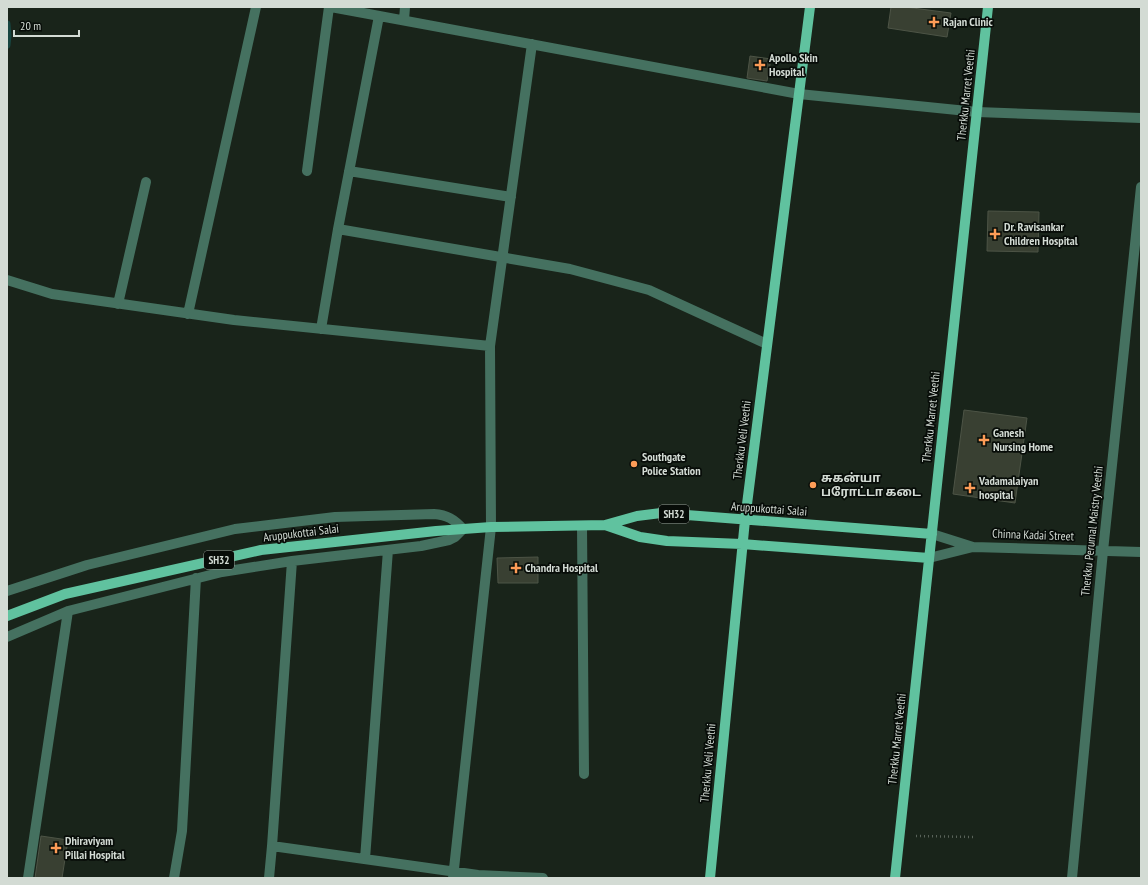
<svg xmlns="http://www.w3.org/2000/svg" width="1148" height="885" viewBox="0 0 1148 885" font-family="'PT Sans Narrow','Noto Sans Tamil',sans-serif">
<style>
.lines{fill:none;stroke-linecap:round;stroke-linejoin:round}
.stream{stroke:#174540;stroke-width:7}
.building{fill:#394032;stroke:#4d5446}
.path{stroke:#59635a;stroke-width:2.5;stroke-dasharray:1 3;stroke-linecap:butt}
.minor{stroke:#457160;stroke-width:10}
.major{stroke:#60c29f;stroke-width:10}
.poi-dot{fill:#fd9c57;stroke:#070c08;stroke-width:1.5}
.labels{text-anchor:middle;stroke-width:3.5;stroke-linejoin:round;paint-order:stroke}
.shield{fill:#070c08;stroke:#969d97;stroke-width:1}
.shield-label{font-size:11px;font-weight:bold;fill:#d3dbd4}
.poi-label{font-size:12px;font-weight:bold;fill:#d3dbd4;stroke:#070c08;text-anchor:start}
.street-label{font-size:12px;fill:#d3dbd4;stroke:#070c08}
</style>
<rect width="100%" height="100%" fill="#19241a"/>
<g class="lines">
<!-- stream -->
<path class="stream" d="M7,24L8,36L7,45"/>
</g>
<!-- building -->
<path class="building" d="M891,7H905L951,13L947,37L888,28Z
M750,56L771,59L767,81L747,78Z
M988,211L1039,212L1038,252L987,251Z
M964,410L1027,418L1015,503L953,494Z
M538,557V583H498L497,558Z
M41,836L68,840L62,878H35Z"/>
<g class="lines">
<!-- path -->
<path class="path" d="M916,836L975,837"/>
<!-- minor -->
<path class="minor" d="M331,7L799,94L977,112L1141,118
M404,20L405,7
M307,171L329,7
M349,171L511,197
M338,229L570,269L649,290L767,344
M7,280L52,294L234,320L490,346L532,44
M118,304L146,182
M188,314L256,7
M321,329L338,229L379,16
M582,526L584,774
M932,534L973,547L1141,552
M929,558L973,547
M7,591L87,565L235,529L335,517L434,514C447,515 454,519 463,529L455,537L449,540L421,546L292,561L222,572L68,611L7,637
M272,846L478,875L543,878
M365,859L388,550
M28,878L68,611
M174,878L182,831L196,578
M269,878L272,846L292,561
M453,878L491,527L490,346
M1072,878L1103,551L1141,187"/>
<!-- major -->
<path class="major" d="M605,525L640,537L667,541L742,544L929,558
M7,616L65,594L261,550L436,531L491,527L605,525L637,516L661,513L932,534
M710,878L745,520L810,7
M895,878L988,7"/>
</g>
<!-- markers -->
<g class="poi-dot">
<path d="M932 16h4v4h4v4h-4v4h-4v-4h-4v-4h4z"/>
<path d="M758 59h4v4h4v4h-4v4h-4v-4h-4v-4h4z"/>
<path d="M993 228h4v4h4v4h-4v4h-4v-4h-4v-4h4z"/>
<path d="M982 434h4v4h4v4h-4v4h-4v-4h-4v-4h4z"/>
<circle cx="634" cy="464" r="4"/>
<circle cx="813" cy="485" r="4"/>
<path d="M968 482h4v4h4v4h-4v4h-4v-4h-4v-4h4z"/>
<path d="M514 562h4v4h4v4h-4v4h-4v-4h-4v-4h4z"/>
<path d="M54 842h4v4h4v4h-4v4h-4v-4h-4v-4h4z"/>
</g>
<g class="labels">
<!-- shield labels -->
<g class="shield">
<rect x="659" y="505" width="30" height="18" rx="3"/>
<rect x="204" y="551" width="30" height="18" rx="3"/>
</g>
<g class="shield-label">
<text x="674" y="518">SH32</text>
<text x="219" y="564">SH32</text>
</g>
<!-- poi labels -->
<g class="poi-label">
<text x="943" y="26">Rajan Clinic</text>
<text x="769" y="62">Apollo Skin<tspan x="769" dy="14">Hospital</tspan></text>
<text x="1004" y="231">Dr. Ravisankar<tspan x="1004" dy="14">Children Hospital</tspan></text>
<text x="993" y="437">Ganesh<tspan x="993" dy="14">Nursing Home</tspan></text>
<text x="642" y="461">Southgate<tspan x="642" dy="14">Police Station</tspan></text>
<text x="821" y="482">சுகன்யா<tspan x="821" dy="14">பரோட்டா கடை</tspan></text>
<text x="979" y="485">Vadamalaiyan<tspan x="979" dy="14">hospital</tspan></text>
<text x="525" y="572">Chandra Hospital</text>
<text x="65" y="845">Dhiraviyam<tspan x="65" dy="14">Pillai Hospital</tspan></text>
</g>
<!-- street labels -->
<g class="street-label">
<text transform="translate(966 95) rotate(-84)" y="4">Therkku Marret Veethi</text>
<text transform="translate(931 417) rotate(-84)" y="4">Therkku Marret Veethi</text>
<text transform="translate(742 440) rotate(-83)" y="4">Therkku Veli Veethi</text>
<text transform="translate(769 509) rotate(4)" y="4">Aruppukottai Salai</text>
<text transform="translate(1092 531) rotate(-84)" y="4">Therkku Perumal Maistry Veethi</text>
<text transform="translate(301 533) rotate(-7)" y="4">Aruppukottai Salai</text>
<text transform="translate(1033 535) rotate(2)" y="4">Chinna Kadai Street</text>
<text transform="translate(897 739) rotate(-84)" y="4">Therkku Marret Veethi</text>
<text transform="translate(708 763) rotate(-85)" y="4">Therkku Veli Veethi</text>
</g>
</g>
<!-- border -->
<rect width="1148" height="885" fill="none" stroke="#d3dbd4" stroke-width="16"/>
<!-- scale -->
<path d="M14 30v6h65v-6" fill="none" stroke="#d3dbd4" stroke-width="2"/>
<text x="20" y="30" font-size="12" fill="#d3dbd4" stroke="#070c08" stroke-width="3" paint-order="stroke">20 m</text>
</svg>
